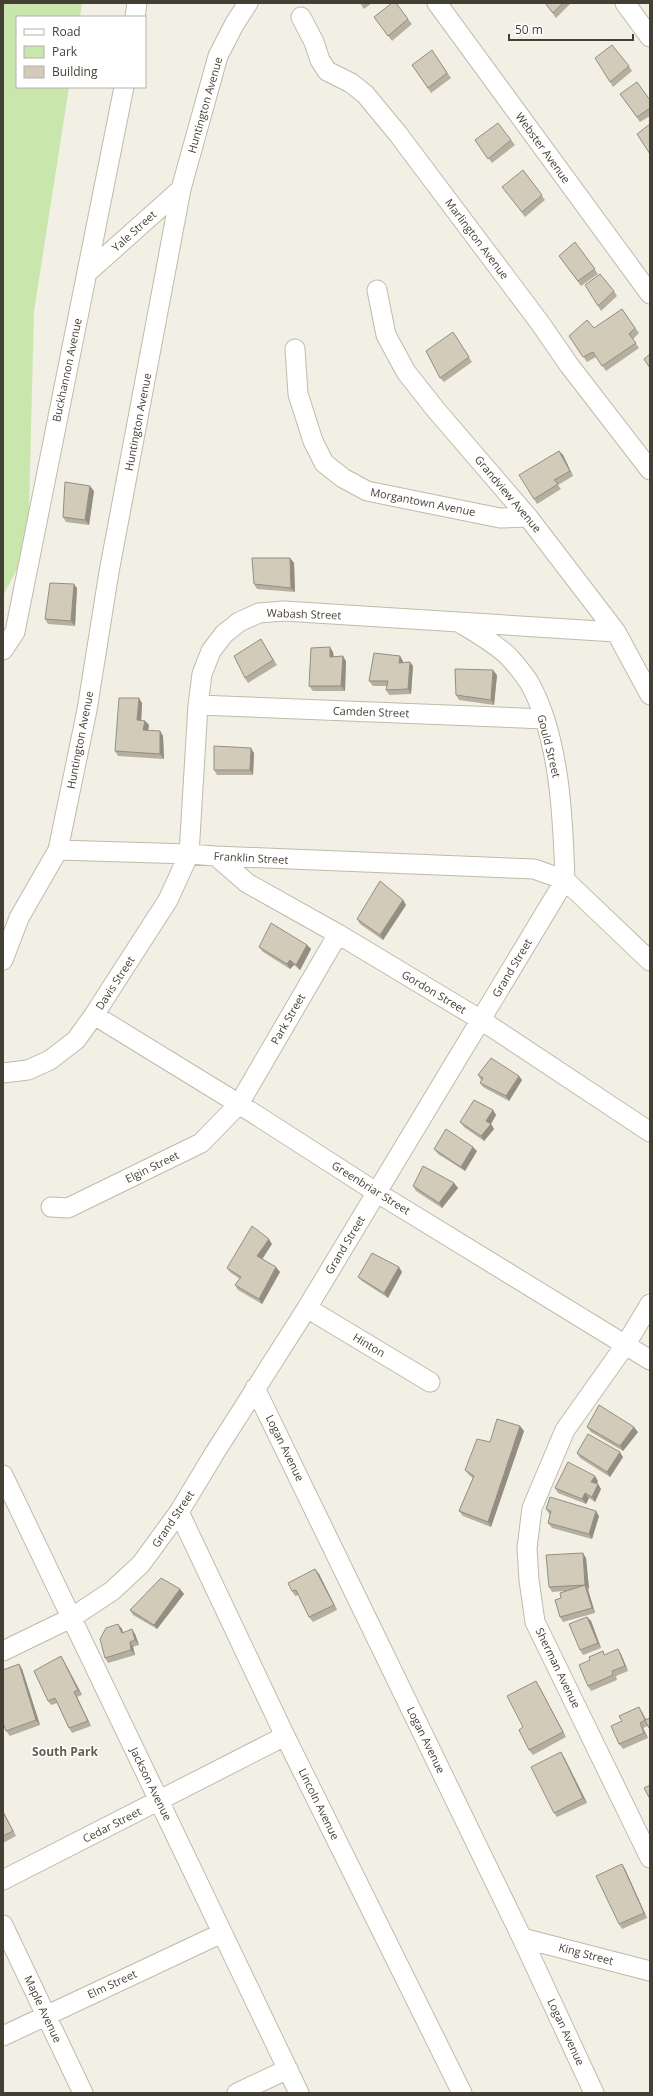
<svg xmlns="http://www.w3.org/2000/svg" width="653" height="2096" viewBox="0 0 653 2096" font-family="'Open Sans',sans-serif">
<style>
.green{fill:#c9e6ad}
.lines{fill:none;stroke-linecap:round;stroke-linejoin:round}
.minor-casing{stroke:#c0baaa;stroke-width:21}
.minor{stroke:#fff;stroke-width:19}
.wall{fill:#b5afa0}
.shaded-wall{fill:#948e82}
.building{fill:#d3cbba;stroke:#948e82}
.labels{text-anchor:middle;stroke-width:3;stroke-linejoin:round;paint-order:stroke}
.street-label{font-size:11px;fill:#443f34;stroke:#fff}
.neighbourhood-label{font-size:12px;font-weight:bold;fill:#675e4c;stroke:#fff}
</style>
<rect width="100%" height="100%" fill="#f2efe5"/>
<!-- green -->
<path class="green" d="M3,3H82L80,17H17V87H69L34,311L28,548L3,596Z"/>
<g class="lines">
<defs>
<path id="minor" d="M437,3L650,294
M625,3L650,37
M135,17L137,3
M301,17L314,42L320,60L327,71L351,83L365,94L398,134L540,323L569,365L650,470
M87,273L181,189
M377,290L386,335L406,372L436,410L528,517L616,632L650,695
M295,349L298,394L313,441L324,463L343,478L367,491L500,518L528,517
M460,623C475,632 498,645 510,658C517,666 525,675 530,684C560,739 563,819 565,880
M3,650L15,632L124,87
M198,705L545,719
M58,850L189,854L216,856L534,869L565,880L650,961
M216,856L247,883L338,934L481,1020L650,1132
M3,960L19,918L58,850L87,710L109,572L181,189L218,56L235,23L248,3
M94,1015L239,1104L376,1192L650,1360
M3,1073L28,1070L50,1060L76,1040L94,1015L168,900L189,854L198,705L202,674L211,651L224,634L239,622L259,613L284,611L616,632
M51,1207L68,1208L201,1143L239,1104L338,934
M650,1304L626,1344L565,1430L532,1508L527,1548L529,1580L535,1622L650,1858
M307,1308L430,1382
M255,1388L522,1938L594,2093
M3,1475L299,2093
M179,1512L285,1736L462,2093
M3,1651L71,1618L112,1591L141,1564L179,1512L214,1454L307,1308L565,880
M3,1880L285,1736
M3,1925L83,2093
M522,1938L650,1971
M3,2036L222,1933
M237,2093L288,2069"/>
</defs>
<!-- minor casing -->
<use href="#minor" class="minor-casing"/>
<!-- minor -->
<use href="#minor" class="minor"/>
</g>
<!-- wall -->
<path class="wall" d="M360,3H372L364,9Z
M545,3H571L556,18Z
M374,17L408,19L412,24L392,41Z
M432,50L451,78L431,93L412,65Z
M629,66L632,71L613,87L610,82Z
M620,94L650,100V116L640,122Z
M475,140H511L515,145L492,163Z
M523,170L545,200L525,217L506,191Z
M575,242L598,274L581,286L559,256Z
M614,291L617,296L601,311L598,306Z
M622,309L639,333L633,339L639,348L606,371L596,357L587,362L569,336L594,328Z
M456,337L472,362L444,382L440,378Z
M559,451L563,455L573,476L558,485L561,489L537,504L534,499Z
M94,491L89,525L66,522L63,517Z
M290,558L294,563L295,592L257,589L254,584Z
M77,588L75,626L48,624L45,619Z
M264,644L277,665L248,683L245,678Z
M333,652L334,657L346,661L345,691H313L309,686Z
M403,661V662L413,666L411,694L389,695L386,690L387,686H373L369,681Z
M497,675L494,705L459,700L456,695Z
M142,703L141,720L145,721L149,725L148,731H160L163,736L164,759L118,756L115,751Z
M254,753L253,775H217L214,770Z
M403,900L406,905L383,940L360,924L357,919Z
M307,945L311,949L300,970L294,965L290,969L263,952L259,947Z
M478,1075L522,1080L509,1101L483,1087L480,1083L481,1080Z
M493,1110L496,1115L491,1124L494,1129L484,1141L464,1127L460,1122Z
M434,1149L477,1151L465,1171L438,1154Z
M454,1183L458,1188L442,1208L416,1191L413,1186Z
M272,1244L262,1258L280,1272L262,1304L238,1290L235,1285L240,1279L230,1272L227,1268Z
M402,1272L388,1298L362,1281L358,1277Z
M520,1426L524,1431L491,1527L463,1516L459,1511L473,1478L469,1475L465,1470L490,1442Z
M587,1427L638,1432L623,1451L591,1432Z
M577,1453L623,1457L610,1477L580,1458Z
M598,1481L597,1484H598L601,1489L595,1502L589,1498L586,1504L558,1493L555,1488Z
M546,1509L599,1516L592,1539L552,1528L548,1523L550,1515Z
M586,1558L589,1589H588L595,1613L563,1622L560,1617L561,1598L565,1591L552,1592L549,1587Z
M315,1569L319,1574L337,1610L313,1622L309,1617L299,1595L295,1596L292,1591Z
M180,1589L184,1594L157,1629L133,1615L130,1610Z
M587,1617L591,1621L601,1648L583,1655L580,1650Z
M118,1624L122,1629L123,1633L135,1634L139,1645L133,1647L135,1655L108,1663L105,1658Z
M621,1654L628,1671L616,1676L617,1680L591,1691L588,1686L605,1655Z
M61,1656L64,1661L82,1695L77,1697L91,1726L72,1733L69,1728L57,1703L51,1705L48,1701Z
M19,1664L22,1669L40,1725L10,1736L6,1731Z
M536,1681L539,1686L566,1737L533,1755L529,1750L523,1727Z
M642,1712L648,1726L643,1728L648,1738L623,1749L619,1744Z
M564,1757L587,1803L557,1817L554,1813Z
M3,1811L16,1836L3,1843Z
M625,1869L647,1918L622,1929L619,1924Z"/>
<!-- shaded-wall -->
<path class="shaded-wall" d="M559,451L563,455L573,476L570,471Z
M90,486L94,491L89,525L85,520Z
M290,558L294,563L295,592L291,588Z
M74,584L77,588L75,626L71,621Z
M330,647L333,652L334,662L330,657Z
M343,656L346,661L345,691L341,686Z
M400,656L403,661V668L399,663Z
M410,662L413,666L411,694L408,689Z
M493,670L497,675L494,705L491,700Z
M139,698L142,703L141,725L137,720Z
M145,721L149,725L147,735L143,730Z
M160,731L163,736L164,759L160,754Z
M251,748L254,753L253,775L250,770Z
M403,900L406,905L383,940L380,935Z
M307,945L311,949L300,970L296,965Z
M290,960L294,965L290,969L287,964Z
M519,1076L522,1080L509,1101L506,1096Z
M493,1110L496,1115L491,1124L494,1129L484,1141L481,1136L486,1121Z
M473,1147L477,1151L465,1171L461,1167Z
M454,1183L458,1188L442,1208L439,1203Z
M269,1239L272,1244L261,1261L257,1256Z
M276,1267L280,1272L262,1304L259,1299Z
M399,1267L402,1272L388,1298L384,1293Z
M520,1426L524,1431L491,1527L488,1522Z
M634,1427L638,1432L623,1451L620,1446Z
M620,1452L623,1457L610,1477L607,1472Z
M595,1476L598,1481L595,1487L591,1482Z
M598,1484L601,1489L595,1502L592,1497Z
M585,1493L589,1498L586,1504L582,1499Z
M596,1511L599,1516L592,1539L589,1534Z
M583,1553L586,1558L589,1589L585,1585Z
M315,1569L319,1574L337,1610L334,1605Z
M585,1585L588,1590L595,1613L592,1608Z
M180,1589L184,1594L157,1629L154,1625Z
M587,1617L591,1621L601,1648L598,1643Z
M118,1624L122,1629L125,1638L122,1633Z
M132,1629L135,1634L139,1645L135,1640Z
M130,1642L133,1647L135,1655L131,1650Z
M618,1649L621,1654L628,1671L625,1666Z
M61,1656L64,1661L82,1695L78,1690Z
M19,1664L22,1669L40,1725L36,1720Z
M536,1681L539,1686L566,1737L563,1732Z
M74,1692L77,1697L91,1726L88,1721Z
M639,1707L642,1712L649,1725L645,1720Z
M640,1723L643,1728L648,1738L644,1733Z
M561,1752L564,1757L587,1803L583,1798Z
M3,1811L16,1836L13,1831L3,1812Z
M622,1864L625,1869L647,1918L644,1913Z"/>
<!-- building -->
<path class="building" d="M392,3H396L408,19L388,36L374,17Z
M545,3H563L553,13Z
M612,45L629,66L610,82L595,58Z
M432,50L447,73L428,88L412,65Z
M637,82L650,100V108L637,117L620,94Z
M498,123L511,140L488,159L475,140Z
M650,124V154L637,134Z
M523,170L542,195L522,212L502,187Z
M575,242L595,269L578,281L559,256Z
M600,274L614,291L598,306L585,285Z
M622,309L635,328L629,334L636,343L602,366L593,352L583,357L569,336L587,320L594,328Z
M453,332L469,357L440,378L426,351Z
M650,354V368L644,359Z
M559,451L570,471L554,480L558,484L534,499L519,475Z
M65,482L90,486L85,520L63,517Z
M252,558H290L291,588L254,584Z
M50,583L74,584L71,621L45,619Z
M261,639L273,660L245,678L234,656Z
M330,647V657L343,656L341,686H309L311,648Z
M374,653L400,656L399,663L410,662L408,689L386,690L388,681H369Z
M455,669L493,670L491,700L456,695Z
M119,698H139L137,720L145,721L143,730L160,731V754L115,751Z
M214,746L251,748L250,770H214Z
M380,881L403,900L380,935L357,919Z
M271,923L307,945L296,965L290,960L287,964L259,947Z
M491,1058L519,1076L506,1096L480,1083L483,1078L478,1075Z
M474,1100L493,1110L486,1121L491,1124L481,1136L460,1122Z
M446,1129L473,1147L461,1167L434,1149Z
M423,1166L454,1183L439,1203L413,1186Z
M252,1226L269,1239L257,1256L276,1267L259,1299L235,1285L241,1277L227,1268Z
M372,1253L399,1267L384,1293L358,1277Z
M599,1405L634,1427L620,1446L587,1427Z
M497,1419L520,1426L488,1522L459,1511L474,1476L465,1470L477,1439L490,1442Z
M588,1434L620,1452L607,1472L577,1453Z
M568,1462L595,1476L591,1482L598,1484L592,1497L585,1493L582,1499L555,1488Z
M550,1497L596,1511L589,1534L548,1523L551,1511L546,1509Z
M583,1553L585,1585L549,1587L546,1555Z
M315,1569L334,1605L309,1617L296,1590L292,1591L288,1583Z
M161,1578L180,1589L154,1625L130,1610Z
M585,1585L592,1608L560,1617L555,1600L561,1598L560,1593Z
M587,1617L598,1643L580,1650L569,1624Z
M118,1624L122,1633L132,1629L135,1640L130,1642L131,1650L105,1658L100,1639L106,1628Z
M618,1649L625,1666L612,1671L613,1675L588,1686L579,1665L590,1660L589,1657L603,1651L604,1655Z
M61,1656L78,1690L74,1692L88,1721L69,1728L55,1698L48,1701L34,1671Z
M19,1664L36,1720L6,1731L3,1723V1670Z
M536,1681L563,1732L529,1750L519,1730L523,1727L507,1696Z
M639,1707L645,1720L640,1723L644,1733L619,1744L611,1726L622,1721L619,1716Z
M650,1718V1730L645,1720Z
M561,1752L583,1798L554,1813L531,1767Z
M650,1785V1799L644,1788Z
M3,1812L13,1831L3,1836Z
M622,1864L644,1913L619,1924L596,1876Z"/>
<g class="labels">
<!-- street labels -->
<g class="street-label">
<text transform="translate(205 105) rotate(-74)" y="4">Huntington Avenue</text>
<text transform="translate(543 148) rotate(54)" y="4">Webster Avenue</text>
<text transform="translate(134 231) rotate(-42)" y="4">Yale Street</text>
<text transform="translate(477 239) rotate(53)" y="4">Marlington Avenue</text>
<text transform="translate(67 370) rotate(-78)" y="4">Buckhannon Avenue</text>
<text transform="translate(138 422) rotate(-79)" y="4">Huntington Avenue</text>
<text transform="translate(508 494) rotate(50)" y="4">Grandview Avenue</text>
<text transform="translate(423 502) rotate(11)" y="4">Morgantown Avenue</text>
<text transform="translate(304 614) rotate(2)" y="4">Wabash Street</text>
<text transform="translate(371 712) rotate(2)" y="4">Camden Street</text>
<text transform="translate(80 740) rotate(-79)" y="4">Huntington Avenue</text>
<text transform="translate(549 746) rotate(76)" y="4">Gould Street</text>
<text transform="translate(251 858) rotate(3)" y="4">Franklin Street</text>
<text transform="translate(512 968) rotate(-59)" y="4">Grand Street</text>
<text transform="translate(115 983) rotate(-57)" y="4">Davis Street</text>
<text transform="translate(434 992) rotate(31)" y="4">Gordon Street</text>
<text transform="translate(288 1019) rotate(-60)" y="4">Park Street</text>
<text transform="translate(152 1167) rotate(-26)" y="4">Elgin Street</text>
<text transform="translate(371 1188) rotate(32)" y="4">Greenbriar Street</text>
<text transform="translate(345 1245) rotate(-59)" y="4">Grand Street</text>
<text transform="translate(369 1345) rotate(31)" y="4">Hinton</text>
<text transform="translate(285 1448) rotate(64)" y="4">Logan Avenue</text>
<text transform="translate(173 1519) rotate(-56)" y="4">Grand Street</text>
<text transform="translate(558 1668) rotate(64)" y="4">Sherman Avenue</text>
<text transform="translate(426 1740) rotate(64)" y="4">Logan Avenue</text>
<text transform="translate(151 1784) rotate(64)" y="4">Jackson Avenue</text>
<text transform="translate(319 1804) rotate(64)" y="4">Lincoln Avenue</text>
<text transform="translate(112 1825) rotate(-27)" y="4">Cedar Street</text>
<text transform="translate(586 1954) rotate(15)" y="4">King Street</text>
<text transform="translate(112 1984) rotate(-25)" y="4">Elm Street</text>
<text transform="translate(43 2009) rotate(65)" y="4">Maple Avenue</text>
<text transform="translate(566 2032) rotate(65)" y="4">Logan Avenue</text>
</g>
<!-- neighbourhood labels -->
<g class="neighbourhood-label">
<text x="65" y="1756">South Park</text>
</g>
</g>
<!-- border -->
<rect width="653" height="2096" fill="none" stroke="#443f34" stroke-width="8"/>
<!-- legend -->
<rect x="16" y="16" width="130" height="72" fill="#ffffff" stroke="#b4b2ae"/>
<rect x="24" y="29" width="20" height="6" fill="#ffffff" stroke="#b4b2ae"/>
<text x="52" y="36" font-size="12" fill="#443f34">Road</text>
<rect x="24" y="46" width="20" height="12" fill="#c9e6ad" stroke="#b4b2ae"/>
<text x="52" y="56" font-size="12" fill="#443f34">Park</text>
<rect x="24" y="66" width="20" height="12" fill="#d3cbba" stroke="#b4b2ae"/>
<text x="52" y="76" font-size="12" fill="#443f34">Building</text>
<!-- scale -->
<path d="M509 34v6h124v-6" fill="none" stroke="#443f34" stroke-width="2"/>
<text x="515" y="34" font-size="12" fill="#443f34" stroke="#ffffff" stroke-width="3" paint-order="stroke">50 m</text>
</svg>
